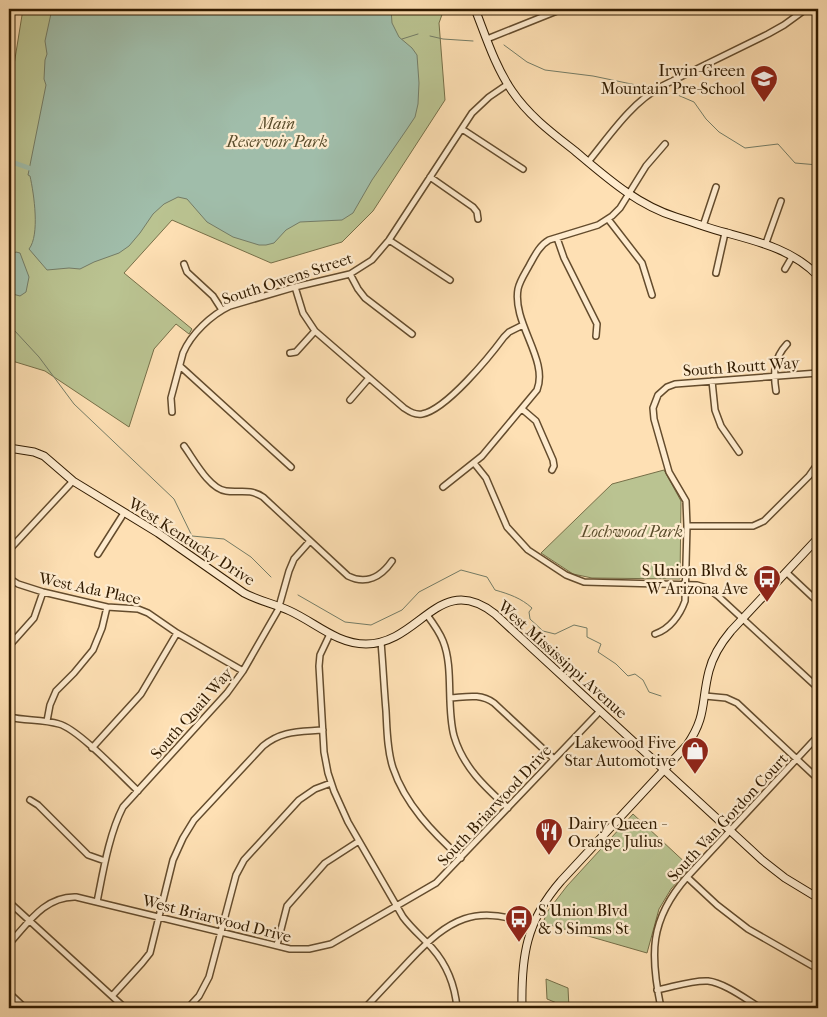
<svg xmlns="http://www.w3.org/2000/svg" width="827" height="1017" viewBox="0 0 827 1017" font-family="'IM FELL French Canon',serif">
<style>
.green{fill:#bac391;stroke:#766f48}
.water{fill:#a0bdaa;stroke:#747c66}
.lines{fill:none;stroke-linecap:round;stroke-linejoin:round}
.stream{stroke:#747c66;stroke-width:1}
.canal{stroke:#a0bdaa;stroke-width:5}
.street-casing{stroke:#644c2d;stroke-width:8}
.secondary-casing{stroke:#311b00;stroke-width:9}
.street{stroke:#feebce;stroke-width:5}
.secondary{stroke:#feebce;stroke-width:7}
.labels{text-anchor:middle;stroke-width:4.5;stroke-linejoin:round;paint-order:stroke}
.poi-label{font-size:16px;fill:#311b00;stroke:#feebce;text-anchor:end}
.park-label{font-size:16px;font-style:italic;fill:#5a4d2c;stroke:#feebce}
.street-label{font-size:16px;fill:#311b00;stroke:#feebce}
</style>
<rect width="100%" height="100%" fill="#fee0b4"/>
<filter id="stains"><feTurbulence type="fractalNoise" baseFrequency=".004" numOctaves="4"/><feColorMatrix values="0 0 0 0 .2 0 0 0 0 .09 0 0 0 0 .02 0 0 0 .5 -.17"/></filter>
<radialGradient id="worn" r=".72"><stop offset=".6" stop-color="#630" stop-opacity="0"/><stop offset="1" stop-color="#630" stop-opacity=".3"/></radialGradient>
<!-- green -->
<path class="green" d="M23,9H444L439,23L445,100L373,211L342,242L271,263L172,220L124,273L192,329L189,334L176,324L154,349L129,427L45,371L9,360V96Z
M664,470L681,501L680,579L592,578L573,574L541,553L612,484Z
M633,814L690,867L671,889L659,909L647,953L543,923L547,912L567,886Z
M546,979L568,988L569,1008L547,999Z"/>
<!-- water -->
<path class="water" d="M52,9H391L392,23L399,37L412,48L417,55L419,83L418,104L415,117L407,129L372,180L353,213L342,220L300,222L286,230L274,243L266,245H259L233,237L207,222L187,199L178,197L164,204L153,214L140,233L129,246L119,253L94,262L80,269L69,268L47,270L29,249C40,235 34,194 30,176L28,175L46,85L44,79L45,60L47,54L45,41Z
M16,252L20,253L29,277L26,292L20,296L9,293V256Z"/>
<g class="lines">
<!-- stream -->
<path class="stream" d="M430,36L443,39L473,41
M402,39L418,34
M504,45L527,62L545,70L593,76L641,86
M673,93L694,102L706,119L719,132L745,148L778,144L795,163L818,165
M14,330L39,357L74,404L174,499L192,536L224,539L251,557L271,577
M298,595L345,622L371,625L402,610L419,592L461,570L487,577L495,590C509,594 521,598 532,608L529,612L530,619L543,631L555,634L574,625L587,628V637L601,644L598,652L616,664L628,676L635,674L643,680L649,692L661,696"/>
<!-- canal -->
<path class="canal" d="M9,161L29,168"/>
<defs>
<path id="street" d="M487,39L562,9
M462,129L523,169
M588,162C610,135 631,103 662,86L768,34L784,25L806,9
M430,177L473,207L477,212L478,219
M608,219L642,263L652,295
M703,226L716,187
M557,238L564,258L597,324L596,336
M389,240L450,280
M766,243L781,201
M184,264L187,272L213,296L222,310
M785,269L792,257
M813,270L818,264
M716,273L725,233
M350,274L358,289L365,298L412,334
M295,287L303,313L315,331L404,408C410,412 415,415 422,414C446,410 490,356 504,337L509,332L523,325
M290,353L296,352L315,331
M180,366L291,467
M712,381L715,410L721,426L739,452
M776,391C773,372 774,358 787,344
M350,400L369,378
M522,409L536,421L553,460L554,466L552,470
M172,412L171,398L183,353C191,334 211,315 230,306L295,287L350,274L372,260L389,240L472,113L489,97L508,84
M184,446C193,458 209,489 226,491C240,493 249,488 263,497L348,576C366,585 381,577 392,561
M474,463L486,478L507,527L528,550L566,575L584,582L697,585L707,588L718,596L818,688
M443,487L482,456L537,390C549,360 512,323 518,289C520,280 526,272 530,264C535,255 540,245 549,240L598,225L612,216L620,208L646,166L665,144
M687,526H753L764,521L809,476L816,466L818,455
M9,550L73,481
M98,554L124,513
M786,572L818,602
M9,578L18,584L43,592L107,607L138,609L148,613L177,633L243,671
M427,615C433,623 439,631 443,641C454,668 446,706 454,736C463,767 485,787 508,808
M330,634L320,655L319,666L324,752L328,773L334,791L348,822L403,917C412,929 422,937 432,948C447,965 455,986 457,1008
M655,634C670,629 680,615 685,601L687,526L686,501L669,472L654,419L653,408L658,395L667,387L675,384L818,373
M381,642C383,665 384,688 386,711C387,729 387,750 393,768C405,804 433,833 461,858
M9,646L34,618L43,592
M705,696L726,698L737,703L818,779
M450,698C466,697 480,693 494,703L554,759
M9,717C25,721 42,719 59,724C78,729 121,775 138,791
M47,721L50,705L56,691L74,673L93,650L102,628L107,607
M92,748L141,694L177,633
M30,800L38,805L88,855L105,861
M687,877L717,905L748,929L818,969
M9,902L125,1008
M97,902C103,872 109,834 123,807L227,693L243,671L278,610L289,571L294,559L310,541
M9,944C28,923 45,896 76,897L290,949H309L331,944L436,883L600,711
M277,945L287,906L325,863L359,841
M657,990C673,987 692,980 708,981C725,983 747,1000 761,1008
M9,993L25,1008
M112,996L142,963L150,953L173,860L183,838L194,820L263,746C282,730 300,732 323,730
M188,1008L199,996L209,977L236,875L244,860L299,800L315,789L331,783
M365,1008C380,992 395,976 410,960C449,919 475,903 532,925
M661,1008C650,955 649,920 687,877L818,736"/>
<path id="secondary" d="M475,9C486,37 495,66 512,91C529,116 552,133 575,151C606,177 637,205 676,217C693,222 710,229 727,233C760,242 793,250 818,276
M9,448L34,452L44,456L73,481L158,533L244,593C259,601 275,604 290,611C316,623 337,644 366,644C420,644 439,570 495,614L762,860L785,878L818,898
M522,1008C521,957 526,921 561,881L687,745C707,716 701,702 709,671C713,655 721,643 731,631L818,538"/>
</defs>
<!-- street casing -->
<use href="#street" class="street-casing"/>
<!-- secondary casing -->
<use href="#secondary" class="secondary-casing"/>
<!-- street -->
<use href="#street" class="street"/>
<!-- secondary -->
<use href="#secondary" class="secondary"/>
</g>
<!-- icons -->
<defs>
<symbol id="school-pin" viewBox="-11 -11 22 30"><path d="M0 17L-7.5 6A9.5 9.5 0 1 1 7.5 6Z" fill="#8f2418" stroke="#feebce"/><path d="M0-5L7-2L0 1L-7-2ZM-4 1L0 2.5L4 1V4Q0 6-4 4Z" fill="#fff"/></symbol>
<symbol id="bus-pin" viewBox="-11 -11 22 30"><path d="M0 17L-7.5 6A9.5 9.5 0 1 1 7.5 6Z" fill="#8f2418" stroke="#feebce"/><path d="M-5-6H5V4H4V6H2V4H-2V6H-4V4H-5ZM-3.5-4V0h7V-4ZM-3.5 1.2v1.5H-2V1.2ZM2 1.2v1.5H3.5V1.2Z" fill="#fff"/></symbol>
<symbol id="shop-pin" viewBox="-11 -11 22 30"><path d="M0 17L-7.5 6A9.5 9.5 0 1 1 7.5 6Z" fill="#8f2418" stroke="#feebce"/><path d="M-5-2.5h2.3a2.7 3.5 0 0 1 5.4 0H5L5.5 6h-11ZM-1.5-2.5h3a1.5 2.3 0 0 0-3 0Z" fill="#fff"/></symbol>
<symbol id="restaurant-pin" viewBox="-11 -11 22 30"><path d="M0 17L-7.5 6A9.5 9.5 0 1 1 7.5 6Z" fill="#8f2418" stroke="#feebce"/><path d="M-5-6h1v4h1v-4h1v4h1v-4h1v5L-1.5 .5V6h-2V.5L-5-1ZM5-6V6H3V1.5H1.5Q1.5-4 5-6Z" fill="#fff"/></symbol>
</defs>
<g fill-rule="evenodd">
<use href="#school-pin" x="748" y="63" width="32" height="43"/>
<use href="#bus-pin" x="751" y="563" width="32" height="43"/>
<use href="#shop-pin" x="679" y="735" width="32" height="43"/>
<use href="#restaurant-pin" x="533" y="816" width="32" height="43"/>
<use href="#bus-pin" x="503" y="903" width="32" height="43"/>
</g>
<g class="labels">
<!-- poi labels -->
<g class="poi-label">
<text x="745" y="76">Irwin-Green<tspan x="745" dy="18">Mountain Pre-School</tspan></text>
<text x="748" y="576">S Union Blvd &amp;<tspan x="748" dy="18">W Arizona Ave</tspan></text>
<text x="676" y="748">Lakewood Five<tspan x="676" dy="18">Star Automotive</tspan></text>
<text x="568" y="829" text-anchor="start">Dairy Queen -<tspan x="568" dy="18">Orange Julius</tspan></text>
<text x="538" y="916" text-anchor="start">S Union Blvd<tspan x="538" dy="18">&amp; S Simms St</tspan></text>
</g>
<!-- park labels -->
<g class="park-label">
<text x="277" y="129">Main<tspan x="277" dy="18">Reservoir Park</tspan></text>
<text x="632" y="537">Lochwood Park</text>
</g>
<!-- street labels -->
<g class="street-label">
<text transform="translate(287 278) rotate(-18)" y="6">South Owens Street</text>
<text transform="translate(741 366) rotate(-4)" y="6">South Routt Way</text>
<text transform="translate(192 541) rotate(33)" y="6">West Kentucky Drive</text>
<text transform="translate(90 588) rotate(12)" y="6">West Ada Place</text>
<text transform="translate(563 659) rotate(42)" y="6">West Mississippi Avenue</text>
<text transform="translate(191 713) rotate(-49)" y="6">South Quail Way</text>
<text transform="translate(494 805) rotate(-47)" y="6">South Briarwood Drive</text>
<text transform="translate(727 817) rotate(-47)" y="6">South Van Gordon Court</text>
<text transform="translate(217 918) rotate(14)" y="6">West Briarwood Drive</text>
</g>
</g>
<!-- margin -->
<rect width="827" height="1017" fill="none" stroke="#fee0b4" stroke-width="30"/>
<rect x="10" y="10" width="807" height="997" fill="none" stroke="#311b00" stroke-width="2.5"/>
<rect x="15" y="15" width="797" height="987" fill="none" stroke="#311b00"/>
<rect width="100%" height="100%" filter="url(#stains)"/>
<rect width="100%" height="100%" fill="url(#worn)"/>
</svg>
